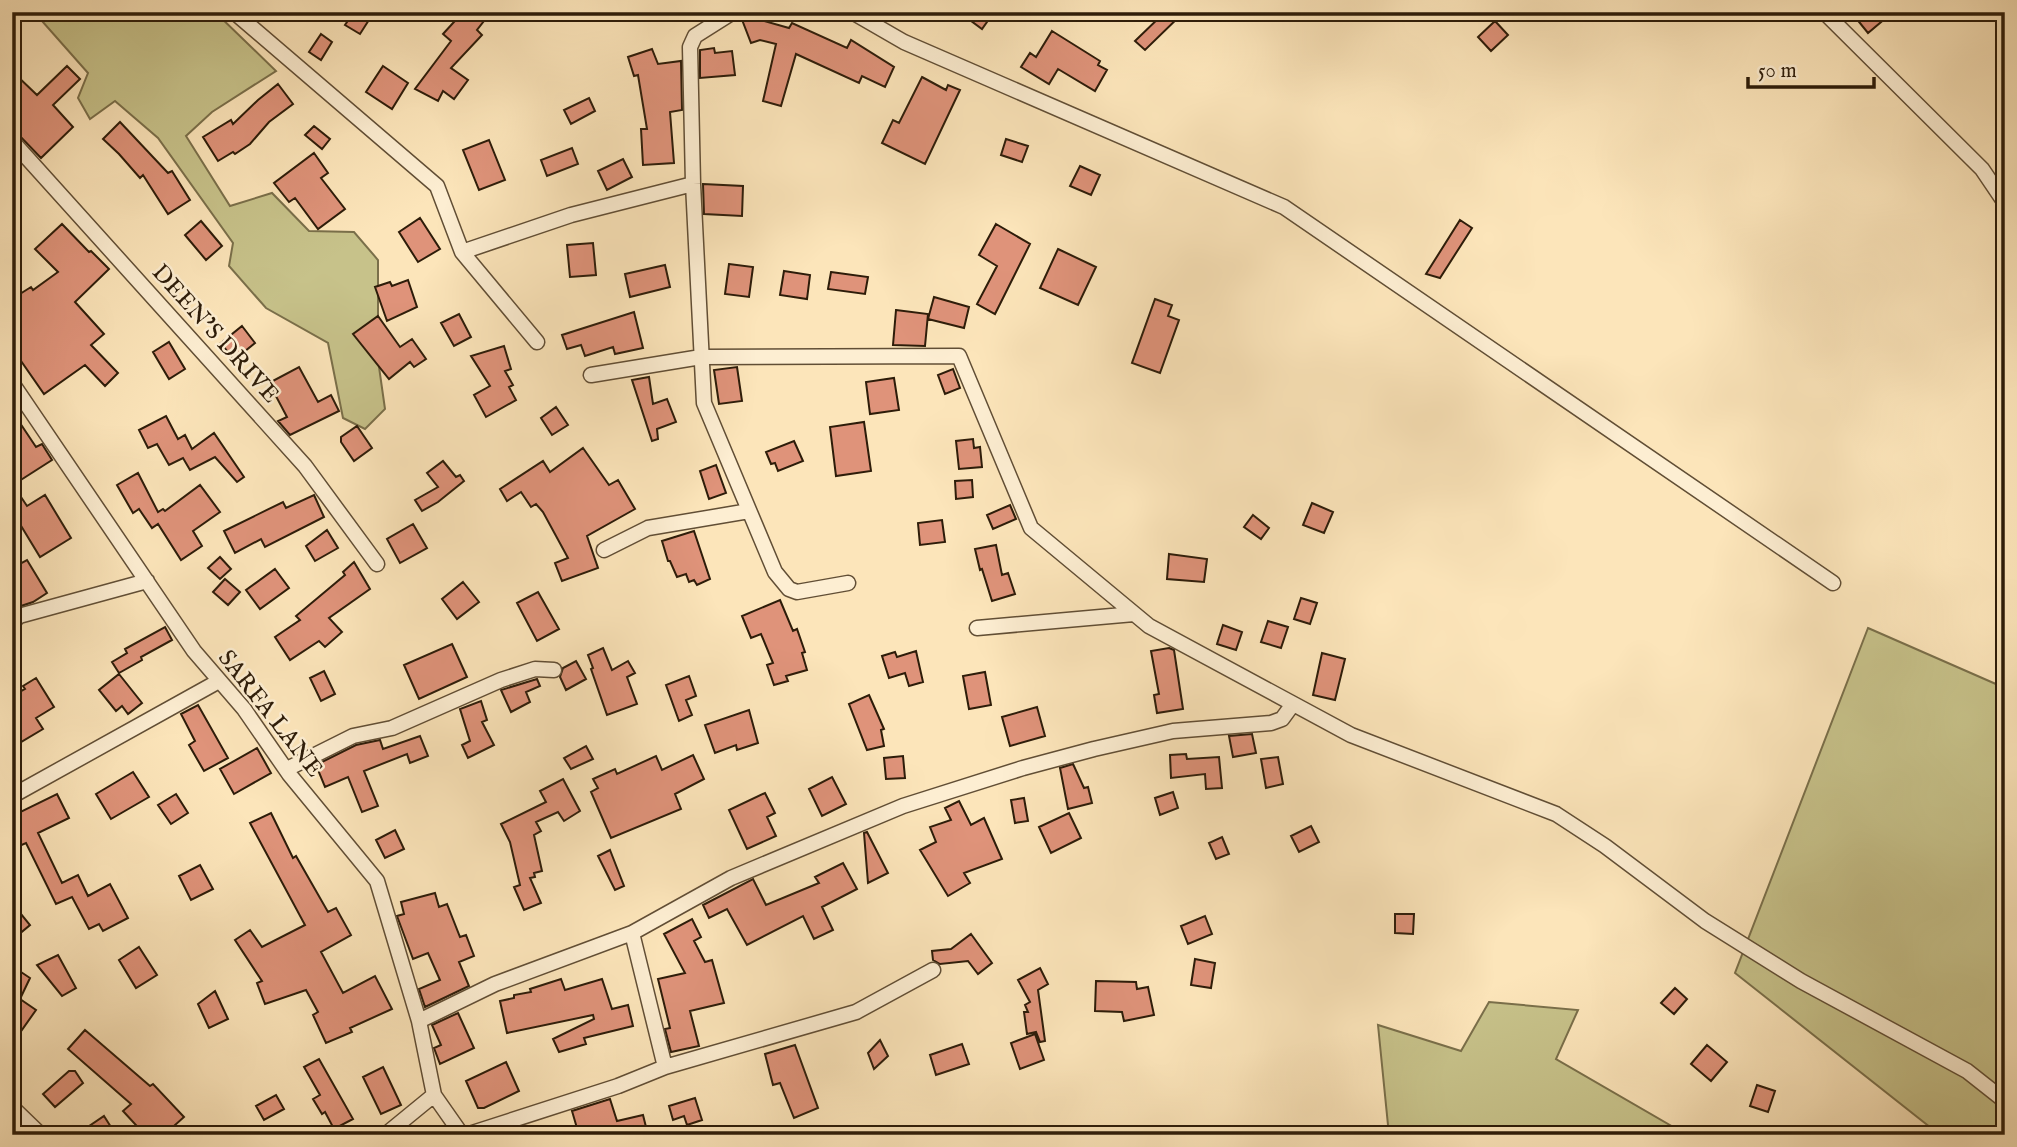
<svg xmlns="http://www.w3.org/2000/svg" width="2017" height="1147" viewBox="0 0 2017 1147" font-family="'IM FELL English',serif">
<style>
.green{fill:#c7c28a;stroke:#7a6f4a;stroke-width:2}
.building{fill:#df937a;stroke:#2d1c09;stroke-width:2}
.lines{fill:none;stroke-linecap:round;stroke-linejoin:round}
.minor-casing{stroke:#614e35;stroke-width:17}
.minor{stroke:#fdeed2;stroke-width:14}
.labels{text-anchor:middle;stroke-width:5;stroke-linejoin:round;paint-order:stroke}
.street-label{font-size:24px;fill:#2d1c09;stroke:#fdeed2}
</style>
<rect width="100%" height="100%" fill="#fce5ba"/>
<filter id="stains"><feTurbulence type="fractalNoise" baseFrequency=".00286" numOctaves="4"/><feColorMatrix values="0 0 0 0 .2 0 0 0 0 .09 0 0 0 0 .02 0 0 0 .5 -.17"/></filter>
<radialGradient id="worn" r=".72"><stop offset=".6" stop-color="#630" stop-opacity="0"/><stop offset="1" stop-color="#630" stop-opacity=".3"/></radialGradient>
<!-- green -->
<path class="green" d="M34,12H215L276,71L212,112L186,136L230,206L272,193L309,231L354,232L378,260V360L385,409L365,429L343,418L328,343L266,308L229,266L233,243L158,138L115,101L90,119L78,98L88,73Z
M1868,628L2005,688V1135H1940L1735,973Z
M1489,1002L1578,1010L1556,1059L1687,1135H1389L1378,1025L1461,1051Z"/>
<!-- building -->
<path class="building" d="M354,12H374L360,34L345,25Z
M463,12H491L477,30L482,35L451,68L468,80L454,99L443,91L438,101L415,89L451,41L443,34Z
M743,12H760L764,21L789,28L792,23L847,48L851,40L894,67L885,87L862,76L859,83L796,54L781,106L763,101L776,44L760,40L751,43L741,17Z
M959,12H994L982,29Z
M1165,12H1184L1145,50L1135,41Z
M1851,12H1893L1868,33Z
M1495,21L1508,35L1491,51L1478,37Z
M1052,31L1100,61L1098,65L1107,70L1095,91L1058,69L1049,84L1021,67L1030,53L1036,57Z
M321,34L332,42L321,60L309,52Z
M714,48L715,53L732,51L735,75L700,78V50Z
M652,49L658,64L681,61L682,110L670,112L674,163L643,165L641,129H647L638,75L634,76L628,57Z
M67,66L80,79L53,105L73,127L41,158L19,135L12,132V71L37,95Z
M383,66L408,83L392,109L366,92Z
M922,77L946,90L948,85L960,90L925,164L882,143L893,120L899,123Z
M278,84L293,104L269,122L250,144L235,154L233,152L218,161L203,137L231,120L233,124L258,100Z
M589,98L595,111L571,124L564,110Z
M120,122L168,173L172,171L190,200L168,214L143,175L140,178L119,154L103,139Z
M314,126L330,139L322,149L305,135Z
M1006,139L1028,146L1022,162L1001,155Z
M489,140L505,180L479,190L463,150Z
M572,148L578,164L547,176L541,160Z
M314,153L328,173L321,178L345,209L318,229L295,198L289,202L274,183Z
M623,159L632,177L607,190L598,171Z
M1080,166L1100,175L1091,195L1070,186Z
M703,184L743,186L742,216L704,214Z
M420,218L440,249L418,262L399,232Z
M1460,220L1472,228L1440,278L1426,274Z
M201,221L222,246L206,260L185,235Z
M62,224L89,252L91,251L109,269L75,302L104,334L91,345L118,373L105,386L85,365L44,394L12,348V299L31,287L33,290L58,272L35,249Z
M996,224L1030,244L995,314L977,304L997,266L979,255Z
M593,243L596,275L570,277L567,245Z
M1058,249L1096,267L1078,305L1040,288Z
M729,264L753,267L749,297L725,294Z
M665,265L670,287L630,297L625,274Z
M784,271L810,275L807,299L780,295Z
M831,272L868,277L865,294L828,289Z
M408,280L417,307L387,321L375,287L390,282L392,286Z
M934,297L969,307L964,328L928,319Z
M1155,299L1172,305L1168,316L1179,320L1160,373L1132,363Z
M896,310L928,314L925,346L893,345Z
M634,312L643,348L615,354L613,347L585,356L581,345L567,349L562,335Z
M459,314L471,337L454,346L441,323Z
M378,316L400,347L412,339L426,359L414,367L410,362L389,379L353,334Z
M242,326L255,343L234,360L221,343Z
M169,342L185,369L169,379L153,352Z
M504,346L511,369L505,371L513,385L509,387L516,400L486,417L474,395L490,386L471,356Z
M299,367L318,402L331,395L339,411L290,435L278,421L287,417L269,383Z
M737,367L742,401L719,404L714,370Z
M953,369L960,388L945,394L938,375Z
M649,377L653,404L667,399L676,422L657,429L658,439L652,441L632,380Z
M894,378L899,410L870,414L866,382Z
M556,407L568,425L552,435L541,418Z
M12,411L36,447L42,444L52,460L13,485L27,506L45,495L71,538L40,557L12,511Z
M166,416L178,439L185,435L192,449L214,433L244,477L237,482L215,457L190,470L183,458L169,465L157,444L148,448L139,430Z
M864,422L871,471L836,476L830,427Z
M357,426L372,448L354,461L341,442V437Z
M973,439L974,448L980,447L982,467L959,469L956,441Z
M794,441L803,461L778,471L775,463L771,464L766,452Z
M583,448L609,485L618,480L635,509L587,536L598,568L562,581L555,563L568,558L543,512L536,504L531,507L521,492L507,501L500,489L543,461L550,472Z
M443,461L456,477L460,475L464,481L438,502L422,511L415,500L438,487L427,473Z
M716,465L726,493L709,499L700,471Z
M138,473L158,512L163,509L165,511L200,485L220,512L193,531L202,546L181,560L158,524L152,528L139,509L133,513L117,485Z
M972,480L973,497L956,499L955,481Z
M314,495L324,517L265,547L261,539L235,553L224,531L283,502L286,508Z
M1312,503L1333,512L1324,533L1303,525Z
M1010,505L1016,519L993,529L987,515Z
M1253,515L1269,528L1261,539L1244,527Z
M942,520L945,542L920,545L918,523Z
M413,524L427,548L400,563L387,539Z
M327,530L338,548L315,561L306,546Z
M694,531L710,579L697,585L694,580L689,582L686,574L677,577L670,561H668L662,541Z
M996,545L1002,575L1008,573L1015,594L992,601L982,569L980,570L975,549Z
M1169,554L1207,559L1204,582L1167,579Z
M220,557L231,569L220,579L208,568Z
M27,560L47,593L33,602L12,609V568Z
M354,562L370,589L329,618L342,632L325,647L319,641L290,660L275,637L300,620L296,616L345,575L343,572Z
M275,569L289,588L260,609L246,590Z
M225,579L240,592L228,605L213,592Z
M463,582L479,602L457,619L442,599Z
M538,592L559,629L537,641L517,603Z
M1301,598L1317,603L1310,624L1294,619Z
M780,600L793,631L797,629L805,652L802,653L807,670L786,676L788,681L774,685L767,665L773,663L761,634L751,638L742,616Z
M1268,621L1288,627L1281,648L1261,642Z
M1223,625L1242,632L1236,650L1217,644Z
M165,627L172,640L141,657L142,660L119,673L112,662L127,653L125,649Z
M452,644L467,677L419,699L404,665Z
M603,648L612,670L628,661L635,673L627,677L637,704L607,715L591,669L593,668L588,655Z
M1169,648L1174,650L1183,709L1157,713L1154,695L1159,694L1151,651Z
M916,651L923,682L909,686L905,673L889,678L882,656L895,652L897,657Z
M1322,653L1345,659L1335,700L1313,695Z
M576,661L586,679L566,690L560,677L563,668Z
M324,671L335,694L321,701L310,678Z
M985,672L991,705L969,709L963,676Z
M119,674L142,703L128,714L122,706L116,711L99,690Z
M689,676L696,696L686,700L692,715L679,721L666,685Z
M36,678L54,707L36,718L43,729L21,742L12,726V696L25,689L23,686Z
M537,679L540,686L526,692L530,702L511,712L501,690Z
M869,695L884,729L881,730L884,746L867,750L849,704Z
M481,701L487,720L482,722L494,745L468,758L462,745L470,741L460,709Z
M198,705L228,758L204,771L189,745L195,741L181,714Z
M1037,707L1045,736L1010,746L1002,717Z
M749,710L758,743L737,750L736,745L715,753L705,725Z
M1252,734L1256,753L1233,757L1229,736Z
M420,736L428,756L410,763L407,754L364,771L378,806L362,812L348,777L325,787L316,765L356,745L380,740L383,749Z
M586,746L593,759L571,769L564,758Z
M257,748L271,773L234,794L220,769Z
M1186,754L1187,759L1219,757L1222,788L1206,789L1205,774L1171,778L1170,755Z
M693,755L704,779L675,794L681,809L611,838L591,792L598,788L593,779L615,769L617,774L656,756L662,770Z
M903,756L905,778L886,779L884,758Z
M1278,757L1283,784L1266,788L1261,759Z
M1073,764L1084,788L1088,787L1092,803L1068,809L1060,768Z
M133,772L149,797L111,819L96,794Z
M832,777L846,804L822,816L809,789Z
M563,779L580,811L564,821L558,812L536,822L541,831L534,835L542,871L534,873L535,877L530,878L541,903L524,910L514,887L520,885L510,842L501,824L546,802L540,791Z
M1173,792L1178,808L1160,815L1155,798Z
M765,793L775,813L767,817L776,836L747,849L729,810Z
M57,794L69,818L38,833L62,883L78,875L88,896L110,884L128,918L103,931L99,924L89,929L72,897L56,904L26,843L17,847L12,838V816Z
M176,794L188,813L171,824L158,805Z
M1024,798L1028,821L1015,823L1011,800Z
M959,801L971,825L984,818L1002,859L964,873L970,883L948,896L920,850L936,842L930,827L951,820L945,808Z
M271,813L293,858L296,856L328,912L336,908L351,935L321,952L343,993L375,976L392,1009L350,1028L352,1032L326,1043L313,1015L318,1012L306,990L265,1004L257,983L262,981L235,940L250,930L262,947L305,925L250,823Z
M1069,813L1081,838L1051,853L1039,827Z
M1311,826L1319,842L1299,852L1291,836Z
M395,830L404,849L385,858L376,840Z
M867,832L888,873L868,883L864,833Z
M1222,837L1229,854L1216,859L1209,843Z
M610,850L624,886L615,890L598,856Z
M843,863L857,889L822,907L833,930L814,939L803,916L747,945L727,909L709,918L703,905L753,879L766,905L819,883L815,877Z
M200,865L213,889L191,900L179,876Z
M435,893L439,907L447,904L460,937L466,935L474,956L459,962L469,986L425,1007L419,989L440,980L428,953L413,959L397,916L404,914L401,902Z
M12,903L30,925L12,940Z
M1395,914H1414L1413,934L1395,933Z
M1205,916L1212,934L1188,944L1181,926Z
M692,919L701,937L694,941L705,962L712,960L724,1003L690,1011L699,1046L671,1052L665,1029L670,1028L658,979L685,973L664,934Z
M971,934L992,963L978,974L968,961L940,964L933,960L932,951L951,949Z
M139,947L157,975L136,988L119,960Z
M58,955L76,988L62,996L37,965Z
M1195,959L1215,963L1211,988L1191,985Z
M12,966L30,978L20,999L36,1010L12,1044Z
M1040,968L1048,984L1038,990L1045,1041L1040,1042L1036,1032L1027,1034L1024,1012H1028L1025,1005L1030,1002L1018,980Z
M561,979L565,990L602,979L612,1009L628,1005L633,1026L584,1038L586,1044L559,1052L553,1039L594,1019L593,1015L507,1033L500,1001L514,998V995L531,992L530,989Z
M1096,981L1136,982L1137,989L1148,987L1154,1015L1124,1021L1122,1012L1095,1011Z
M1675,988L1687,999L1674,1014L1661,1003Z
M215,991L228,1019L209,1028L198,1004Z
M458,1013L474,1048L440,1064L434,1048L441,1045L432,1025Z
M85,1030L150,1086L153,1084L184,1117L164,1135L155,1127L145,1135L123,1111L131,1104L68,1049Z
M1035,1034L1044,1060L1020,1069L1011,1043Z
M880,1040L888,1056L874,1069L868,1053Z
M962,1044L969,1064L936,1075L930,1055Z
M795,1045L818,1108L794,1118L780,1083L773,1085L765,1054Z
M1707,1045L1727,1062L1711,1081L1691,1064Z
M319,1059L353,1119L334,1129L325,1112L322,1114L313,1099L320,1095L304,1067Z
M506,1062L519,1091L484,1108H478L466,1081Z
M383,1067L401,1105L381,1114L363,1077Z
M69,1071H75L83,1083L55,1107L43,1094Z
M1757,1085L1775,1091L1768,1112L1750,1106Z
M276,1095L284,1109L264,1120L256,1106Z
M695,1098L702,1120L687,1125L684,1116L673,1120L669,1106Z
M610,1099L617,1121L643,1115L648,1135H579L572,1111Z
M104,1116L116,1135H76Z"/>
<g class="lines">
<defs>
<path id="minor" d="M234,12L437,186L462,252L537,342
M733,12L695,36L690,47L693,184L704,403L775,572L789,589L797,592L848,583
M852,12L904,42L1284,207L1833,583
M1824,12L1982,169L2005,203
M12,141L305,466L377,564
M462,252L571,215L693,184
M591,375L701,357L959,356L1031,528L1149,626L1351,735L1556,814L1605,846L1705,921L1801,981L1967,1071L2005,1101
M12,383L194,651L244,709L289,774L377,881L419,1021L434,1095L462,1135
M604,550L648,528L749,511
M12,623L19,616L147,581
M977,628L1134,614
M287,769L353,736L392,728L501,680L535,669L554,670
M12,796L219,681
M419,1021L495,984L632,933
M665,1067L632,933L731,878L903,806L1023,768L1094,749L1173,731L1271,723L1282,719L1293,704
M12,1107L41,1135
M391,1135L390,1131L434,1095
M466,1135L618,1086L665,1067L856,1012L933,970"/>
</defs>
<!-- minor casing -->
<use href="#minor" class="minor-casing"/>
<!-- minor -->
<use href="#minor" class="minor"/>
</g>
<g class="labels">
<!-- street labels -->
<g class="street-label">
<text transform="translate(216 333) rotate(48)" y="8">DEEN'S DRIVE</text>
<text transform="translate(271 713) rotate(52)" y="8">SARFA LANE</text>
</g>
</g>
<!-- margin -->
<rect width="2017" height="1147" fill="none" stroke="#fce5ba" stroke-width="42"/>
<rect x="14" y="14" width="1989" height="1119" fill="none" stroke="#2d1c09" stroke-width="3.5"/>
<rect x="21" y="21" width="1975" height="1105" fill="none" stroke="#2d1c09" stroke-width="2"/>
<!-- scale -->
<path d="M1748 77v10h126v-10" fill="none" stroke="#2d1c09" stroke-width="3.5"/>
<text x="1758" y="77" font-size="21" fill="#2d1c09" stroke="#fdeed2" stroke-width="5" paint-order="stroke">50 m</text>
<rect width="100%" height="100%" filter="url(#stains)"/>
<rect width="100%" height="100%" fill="url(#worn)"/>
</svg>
